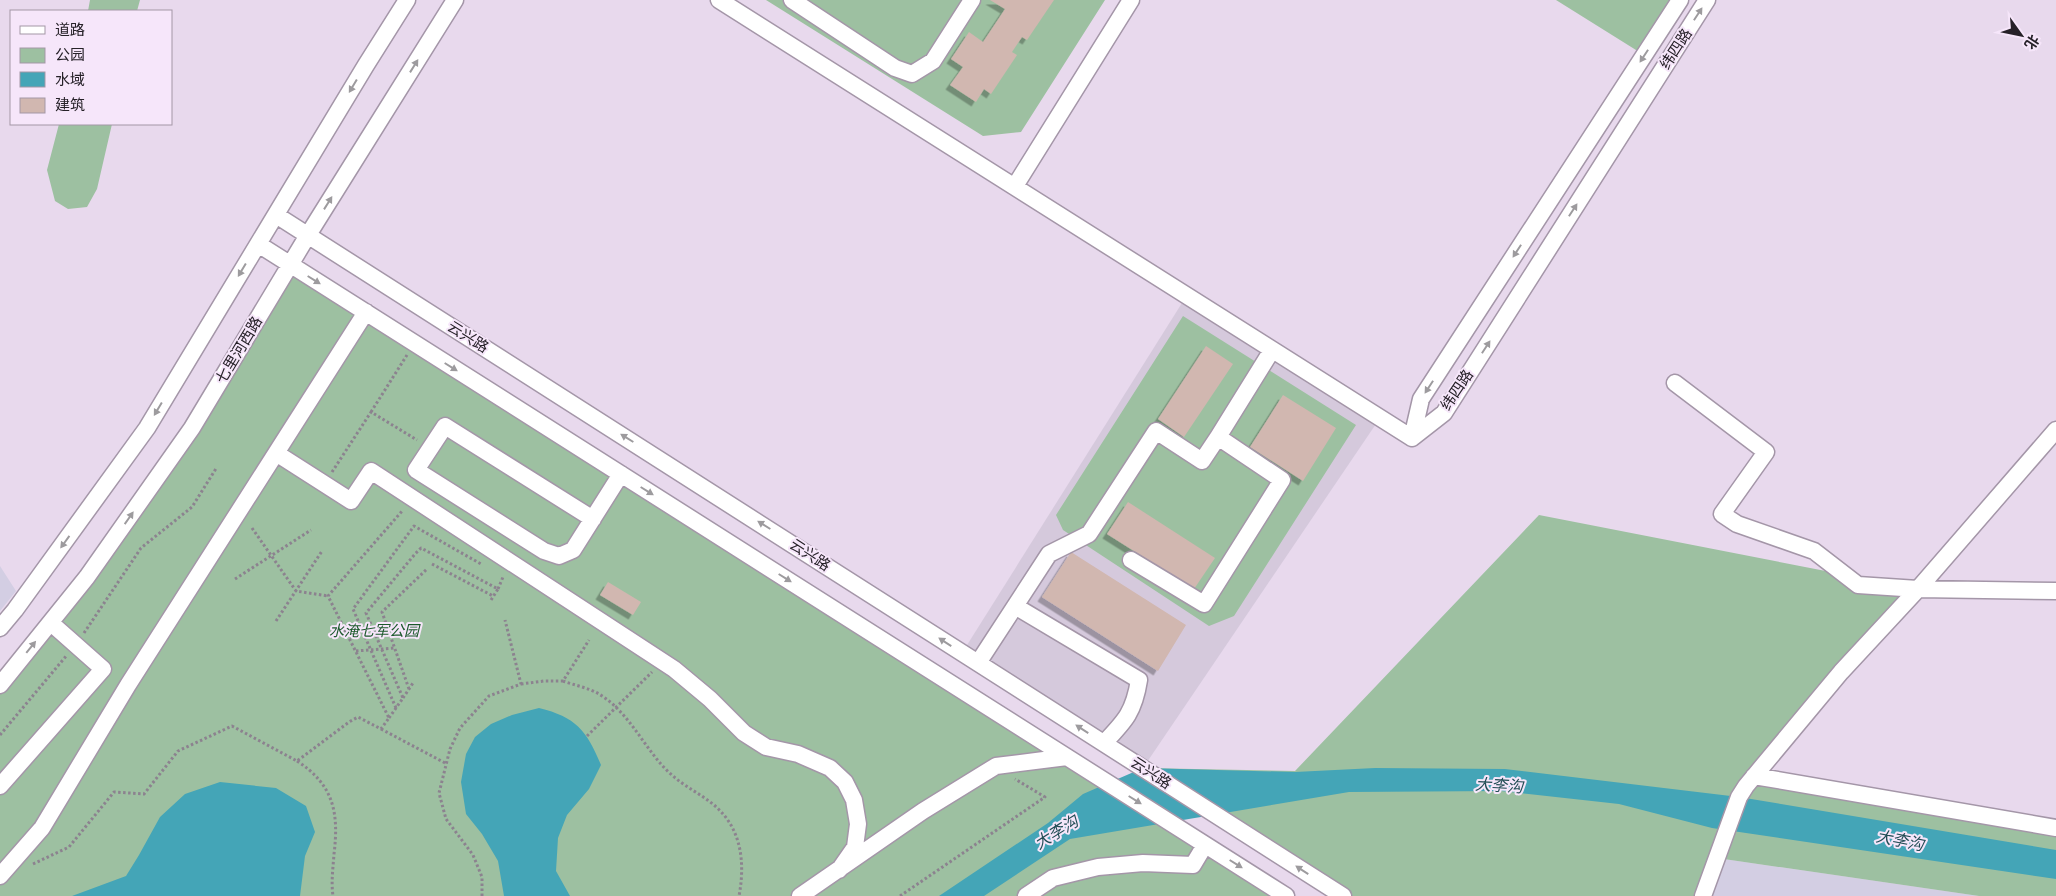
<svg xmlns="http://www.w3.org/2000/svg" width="2056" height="896" viewBox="0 0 2056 896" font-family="'IBM Plex Serif','Noto Sans SC',serif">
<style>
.commercial{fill:#d5c9dc}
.industrial{fill:#d3cee3}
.green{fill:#9dc0a1}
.water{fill:#44a5b7}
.building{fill:#d1b7b0;filter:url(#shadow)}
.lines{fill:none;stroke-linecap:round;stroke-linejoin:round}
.minor-casing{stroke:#a496a8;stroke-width:19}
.path{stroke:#8c828f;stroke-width:3;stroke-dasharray:2.5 2.5;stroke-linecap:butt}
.minor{stroke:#fff;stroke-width:16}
.oneway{fill:#9d9b9e}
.labels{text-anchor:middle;stroke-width:4;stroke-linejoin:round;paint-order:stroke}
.street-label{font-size:15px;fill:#262128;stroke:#f6e6fa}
.park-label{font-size:15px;font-style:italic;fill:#1b592b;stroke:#f6e6fa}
.water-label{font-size:16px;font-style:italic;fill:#224d55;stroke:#f6e6fa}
</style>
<defs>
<filter id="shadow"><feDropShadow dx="-4.5" dy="4.5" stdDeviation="0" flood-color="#0004"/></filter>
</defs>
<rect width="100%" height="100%" fill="#e8d9ed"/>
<!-- commercial -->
<path class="commercial" d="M1187,295L1380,418L1143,768L962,653Z"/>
<!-- industrial -->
<path class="industrial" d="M0,566L16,591L0,611Z
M1717,858L1979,896H1703Z"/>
<!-- green -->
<path class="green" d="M90,0H140L137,11H88Z
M766,0H1105L1021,132L983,136Z
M1556,0H1680L1644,55Z
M59,124H112L97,189L87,207L68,209L55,201L47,170Z
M290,265L1286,896H0V685L87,577Z
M1183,316L1356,425L1234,616L1209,626L1063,530L1056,515Z
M1539,515L1918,589L1754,776L2056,831V896H1979L1717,858L1703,896H1343L1143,768L1295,771Z"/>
<!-- water -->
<path class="water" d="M539,708C576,717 587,731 601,765L589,789L567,815L558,838L556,871L570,896H504L498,861L482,834L466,814L461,782L466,754L475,737L491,724L512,715Z
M1143,768L1295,772L1375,768L1505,769L1739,797L2056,850V879L1712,828L1619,804L1501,791L1349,792L1070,839L984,896H939L1048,823L1083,794Z
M220,782L276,788L306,806L315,832L305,856L300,896H72L126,876L139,855L160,817L185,794Z"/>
<!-- building -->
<path class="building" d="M990,0H1054L1027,40L1022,37L1012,52L1017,55L991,94L984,89L976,102L950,85L963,67L951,59L969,32L983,42L1005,9Z
M1206,346L1233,364L1184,437L1158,419Z
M1283,395L1336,428L1303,481L1250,447Z
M1128,502L1215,558L1194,589L1107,534Z
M1071,552L1186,625L1158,671L1042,597Z
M608,582L641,602L633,615L600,595Z"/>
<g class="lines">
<defs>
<path id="minor" d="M719,0L1412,438
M792,0L895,68L912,74L933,61L972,0
M1015,186L1131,0
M276,215L1343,896
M258,244L1286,896
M1675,383L1766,452L1722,514L1737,524L1814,551L1858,585L1918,589L2056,430
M1412,438L1444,413L1707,0
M1412,438L1421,399L1680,0
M276,453L351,501L371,471L674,669L710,699L744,733L766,747L798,754L830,768L845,782L854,800L858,824L855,847L839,870
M593,519L445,426L416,470L544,551L559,556L573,550L621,474
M1131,560L1204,604L1282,480L1218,437L1272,350
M1015,606L1139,680C1134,712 1125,721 1104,743
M0,628L15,610L147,428L366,65L407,0
M978,663L1049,554L1089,534L1156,431L1202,461L1218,437
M0,685L87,577L192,428L308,235L455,0
M1754,776L2056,828
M0,786L103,669L51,623
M0,876L42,828L128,685L366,312
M800,896L923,811L996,766L1067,757
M1026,896L1053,878L1098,867L1143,863L1193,865L1205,845
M1703,896L1739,797L1746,786L1841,672L1918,589L2056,591"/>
</defs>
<!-- minor casing -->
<use href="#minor" class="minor-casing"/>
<!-- path -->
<path class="path" d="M371,412L407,355
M332,472L371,412L417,440
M252,528L296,591L328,596
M432,564L493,596
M235,579L311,530
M498,589L503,577
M276,621L322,551
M84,633L141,548L192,507L217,467
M356,651L395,648
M563,681C574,685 589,688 599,694C632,714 645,752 673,776C690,791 713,799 727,819C743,841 744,870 739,896
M521,684L544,681H563L589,640
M409,689L382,612L427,569
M403,698L413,683
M396,708L353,609L414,526L481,564
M389,718L403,698L366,613L415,554L421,548L498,589L491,600
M381,729L447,764
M0,735L67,655
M587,736L652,672
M297,761C334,785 339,813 334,854C333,868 331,882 333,896
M33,864L69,847L114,792L144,794L178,751L232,726L297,761L349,722L358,717L381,729L389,718L328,596L403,510
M482,896V877L473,855L446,819L439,793L450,749L460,728L489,696L521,684L505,620
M900,896L1045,797L1015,779"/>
<!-- minor -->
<use href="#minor" class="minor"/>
</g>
<!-- one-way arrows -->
<defs><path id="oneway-solid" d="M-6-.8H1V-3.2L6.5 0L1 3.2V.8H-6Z" transform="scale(1.25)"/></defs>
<g class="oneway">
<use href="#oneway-solid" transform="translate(1698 14) rotate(-57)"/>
<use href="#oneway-solid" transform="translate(1644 56) rotate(123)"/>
<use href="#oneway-solid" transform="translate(414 66) rotate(-58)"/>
<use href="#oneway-solid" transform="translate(353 86) rotate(121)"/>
<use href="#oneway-solid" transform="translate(328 203) rotate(-58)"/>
<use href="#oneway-solid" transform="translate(1573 210) rotate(-57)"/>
<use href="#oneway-solid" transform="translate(1517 251) rotate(123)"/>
<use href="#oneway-solid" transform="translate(242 270) rotate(121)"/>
<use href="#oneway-solid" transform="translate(314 280) rotate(32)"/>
<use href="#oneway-solid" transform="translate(1486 347) rotate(-57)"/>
<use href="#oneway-solid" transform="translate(451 367) rotate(32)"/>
<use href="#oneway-solid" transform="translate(1429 387) rotate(123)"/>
<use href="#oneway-solid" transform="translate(158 409) rotate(121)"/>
<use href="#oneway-solid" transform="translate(627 438) rotate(-148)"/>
<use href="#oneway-solid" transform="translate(647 491) rotate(32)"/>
<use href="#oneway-solid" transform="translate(129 518) rotate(-55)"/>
<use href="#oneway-solid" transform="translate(764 525) rotate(-148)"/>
<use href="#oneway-solid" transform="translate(65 542) rotate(126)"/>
<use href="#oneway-solid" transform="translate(785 578) rotate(32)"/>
<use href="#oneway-solid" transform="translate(945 642) rotate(-147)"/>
<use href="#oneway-solid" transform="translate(31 647) rotate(-51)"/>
<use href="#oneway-solid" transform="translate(1082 729) rotate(-147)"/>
<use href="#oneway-solid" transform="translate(1135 800) rotate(32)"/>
<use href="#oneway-solid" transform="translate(1236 864) rotate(32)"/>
<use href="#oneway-solid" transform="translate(1302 870) rotate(-147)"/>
</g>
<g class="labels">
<!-- street labels -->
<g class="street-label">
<text transform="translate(1676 49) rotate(-57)" y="5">纬四路</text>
<text transform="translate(468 337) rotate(32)" y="5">云兴路</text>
<text transform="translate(239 350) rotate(-59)" y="5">七里河西路</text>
<text transform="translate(1457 390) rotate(-56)" y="5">纬四路</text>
<text transform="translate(810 555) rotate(33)" y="5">云兴路</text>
<text transform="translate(1151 773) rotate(33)" y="5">云兴路</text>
</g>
<!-- park labels -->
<g class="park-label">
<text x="374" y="636">水淹七军公园</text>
</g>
<!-- water labels -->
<g class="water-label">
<text transform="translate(1499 785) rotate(3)" y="6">大李沟</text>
<text transform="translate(1056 832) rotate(-32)" y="6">大李沟</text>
<text transform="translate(1900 840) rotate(11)" y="6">大李沟</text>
</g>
</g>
<!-- legend -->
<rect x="10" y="10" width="162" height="115" fill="#f6e6fa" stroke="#a397a6"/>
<rect x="20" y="26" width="25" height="8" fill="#ffffff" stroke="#a397a6"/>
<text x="55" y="35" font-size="15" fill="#262128">道路</text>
<rect x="20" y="48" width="25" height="15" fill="#9dc0a1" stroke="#a397a6"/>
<text x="55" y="60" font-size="15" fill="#262128">公园</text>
<rect x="20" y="72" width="25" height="15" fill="#44a5b7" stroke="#a397a6"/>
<text x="55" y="85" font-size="15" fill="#262128">水域</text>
<rect x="20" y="98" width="25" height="15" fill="#d1b7b0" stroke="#a397a6"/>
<text x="55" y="110" font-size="15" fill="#262128">建筑</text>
<!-- north arrow -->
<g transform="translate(2021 35) rotate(123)" stroke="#f6e6fa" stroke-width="4" paint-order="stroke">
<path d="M0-4L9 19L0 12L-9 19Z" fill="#262128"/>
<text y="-8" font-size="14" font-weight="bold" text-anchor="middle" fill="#262128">北</text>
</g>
</svg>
